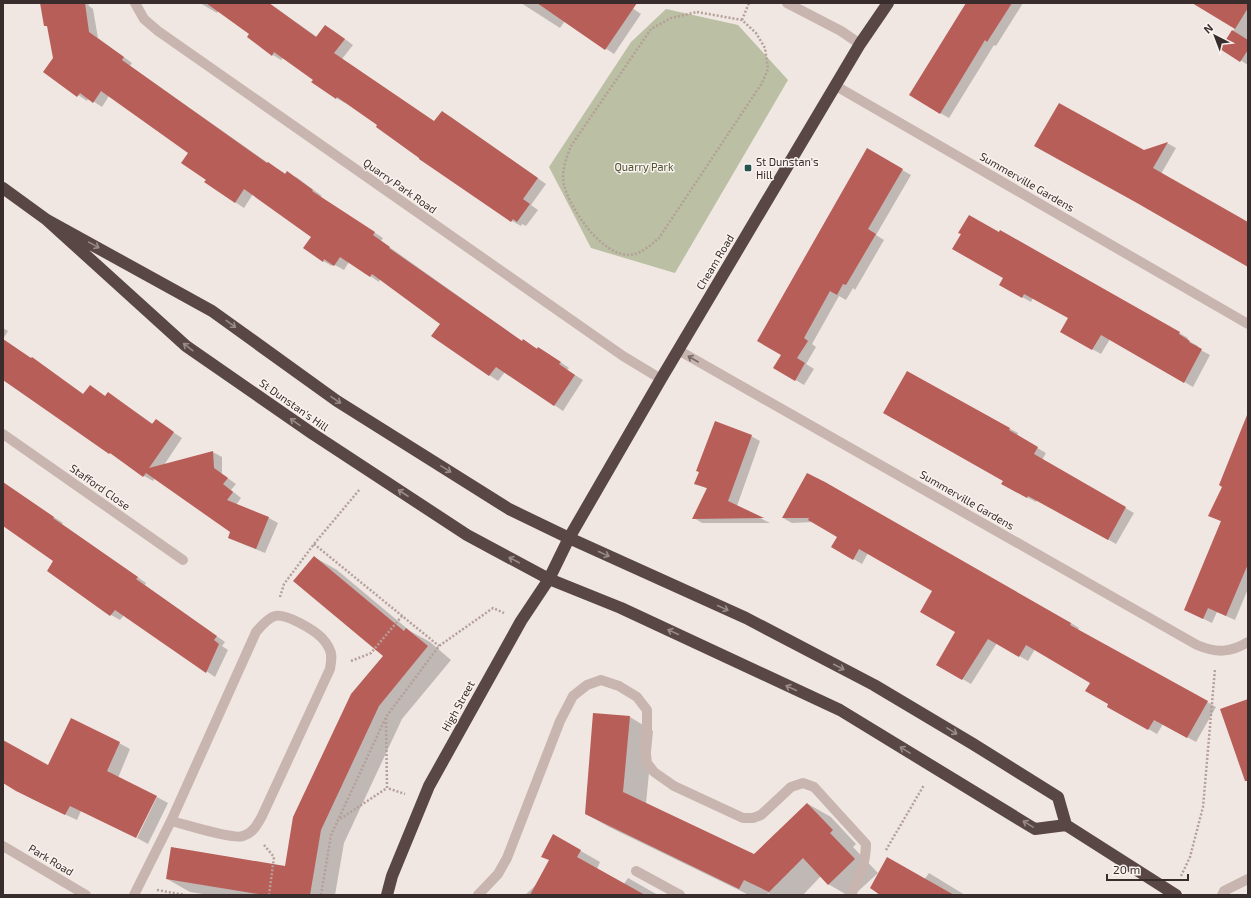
<svg xmlns="http://www.w3.org/2000/svg" width="1251" height="898" viewBox="0 0 1251 898" font-family="'Exo 2',sans-serif">
<style>
.green{fill:#bbbfa3}
.shadow{fill:#0003}
.building{fill:#b85e59}
.lines{fill:none;stroke-linecap:round;stroke-linejoin:round}
.path{stroke:#b49f99;stroke-width:2.5;stroke-dasharray:2 2;stroke-linecap:butt}
.lane{stroke:#c8b5af;stroke-width:10}
.street{stroke:#c8b5af;stroke-width:10}
.highway{stroke:#584744;stroke-width:12}
.oneway{stroke:#988b88}
.oneway2{stroke:#796a67}
.poi-dot{fill:#26554f;stroke:#f9f2ee;stroke-width:1.5}
.labels{text-anchor:middle;stroke-width:3;stroke-linejoin:round;paint-order:stroke}
.poi-label{font-size:11px;fill:#382d2c;stroke:#f9f2ee;text-anchor:start}
.park-label{font-size:11px;fill:#4e5333;stroke:#f9f2ee}
.street-label{font-size:11px;fill:#382d2c;stroke:#f9f2ee}
</style>
<rect width="100%" height="100%" fill="#f1e7e2"/>
<!-- green -->
<path class="green" d="M666,9L738,25L788,80L675,273L591,248L549,167L631,42Z"/>
<!-- shadow -->
<path class="shadow" d="M41,3H88L89,6L93,9L98,38L132,63L130,66L268,163L286,174L296,177L322,196L320,197L383,238L381,241L523,342L547,353L569,368L567,370L583,380L563,411L505,372L498,381L432,336L441,324L380,279L379,282L349,262L344,270L333,264L332,266L323,261L312,236L253,194L244,208L235,202L207,180L190,153L109,96L102,107L88,98L87,101L44,72L54,58L49,28L45,25Z
M200,3H269L317,37L325,26L334,31L353,45L342,59L435,122L442,112L451,117L546,184L531,205L538,210L526,226L522,224L521,226L512,221L420,158L379,125L346,102L345,103L336,98L314,80L283,58L281,60L273,55L248,37L250,34L218,11L217,13Z
M521,3H625L641,14L614,54L565,21L560,28Z
M967,3H1023L996,46L994,45L949,118L940,113Z
M1194,3H1248V65L1222,49L1235,28Z
M1167,143L1176,148L1161,174L1248,223V266L1169,221L1143,151Z
M867,150L911,175L876,235L884,240L855,290L853,288L846,300L839,296L812,344L816,347L806,364L814,369L804,385L775,368L782,354Z
M1001,231L1188,338L1187,340L1198,346L1197,348L1210,355L1193,387L1110,339L1101,354L1062,332L1070,318L1033,298L1031,302L1000,285L1004,277L999,234Z
M3,328L8,331L3,339Z
M3,339L31,359L41,364L84,395L90,386L106,397L117,399L153,424L164,426L182,438L164,465L213,452L222,457V474L236,484L231,490L241,498L236,505L269,518L278,523L265,553L238,542L229,537L231,532L155,478L153,481L144,476L3,380Z
M907,373L1018,433L1017,436L1046,453L1042,460L1134,513L1116,544L1037,500L1036,502L1011,489Z
M751,436L760,441L737,506L770,523H702L694,518L708,489L695,483Z
M1234,450L1248,455V589L1235,620L1217,612L1212,623L1185,610L1222,522L1209,515L1223,487Z
M807,474L1071,623L1079,628L1078,630L1216,707L1196,742L1163,724L1157,734L1108,706L1109,704L1091,682L1035,649L1028,661L997,643L971,684L937,664L956,632L934,591L868,553L862,564L833,547L839,537L814,522L792,523L783,518Z
M3,483L63,523L62,524L146,583L145,585L225,642L222,646L228,650L215,677L124,615L120,620L111,615L48,571L55,561L3,525Z
M314,557L337,570L410,631L430,642L451,660L402,719L344,843L335,895H209L190,892L167,879L285,867L384,656Z
M630,717L653,731L646,804L754,855L808,804L831,817L856,844L853,847L878,873L854,895H847L828,884L821,876L803,895H772L768,893L767,895H749L609,827L586,814Z
M3,741L48,766L119,743L130,749L118,778L81,811L77,820L32,799L3,782Z
M157,797L168,803L148,844L137,838Z
M553,835L600,862L597,869L624,884L628,878L658,895H525L537,884L550,860Z
M929,873L965,895H885L924,880Z"/>
<!-- building -->
<path class="building" d="M40,3H85L89,32L124,57L122,60L267,163L268,162L285,174L287,171L313,190L312,191L375,232L373,235L390,247L389,248L522,341L523,339L537,349L538,347L561,362L559,364L575,375L554,406L496,367L489,376L431,336L440,324L372,274L370,277L340,257L334,266L324,259L323,262L303,248L311,237L244,189L235,203L204,182L206,180L181,163L188,153L101,91L93,103L80,93L77,97L43,72L53,58L47,26H44Z
M206,3H269L316,37L325,25L345,39L334,53L434,121L442,111L538,178L523,199L530,204L517,222L513,219L511,222L419,159V158L376,127L377,125L337,97L336,99L311,82L313,80L274,52L272,56L247,37L249,34Z
M537,3H637L605,50Z
M966,3H1012L987,42L985,40L940,114L909,95Z
M1192,3H1248V8L1235,29Z
M1232,30L1248,40V50L1240,62L1220,49Z
M1059,103L1144,150L1168,142L1153,168L1248,222V267L1137,203L1034,146Z
M867,148L903,169L868,229L876,234L846,285L843,284L837,295L830,291L804,338L808,341L797,358L805,363L795,381L773,368L781,355L757,341Z
M969,215L999,232L1000,230L1180,332L1179,334L1190,341L1189,342L1202,349L1184,383L1101,335L1092,350L1060,332L1068,318L1024,294L1022,298L999,285L1003,278L952,249L961,234L958,233Z
M3,339L31,358L32,357L83,394L90,385L105,396L108,392L152,424L156,419L174,432L149,468L213,451L214,468L228,478L223,484L233,492L227,500L269,517L256,549L228,538L230,532L146,473L143,477L110,453L109,454L3,380Z
M907,371L1010,428L1009,430L1038,447L1034,454L1126,507L1108,540L1028,496L1027,498L1001,484L1003,481L883,413Z
M1247,415L1248,564L1226,616L1208,608L1203,619L1184,610L1221,521L1208,516L1222,487L1219,485Z
M715,421L752,435L728,501L764,518L692,519L707,488L694,484L699,472L696,471Z
M807,473L825,482L1071,623L1070,625L1208,701L1187,738L1154,720L1148,730L1107,707L1108,704L1085,691L1090,683L1026,645L1019,657L988,639L962,680L936,665L955,632L920,612L932,591L859,549L853,560L831,547L837,537L808,520L809,518H782Z
M3,482L54,517L53,518L138,577L136,579L217,636L214,640L219,644L206,673L115,610L110,616L47,571L53,561L3,526Z
M314,556L404,631L406,628L428,646L379,706L321,830L310,895H264L166,879L171,847L285,866L293,817L351,694L383,656L293,581Z
M1248,699V781H1245L1220,709Z
M593,713L630,716L623,792L754,854L807,803L833,830L830,833L855,859L828,885L803,858L769,892L744,880L739,889L585,814Z
M71,718L120,742L107,771L157,796L136,838L70,806L65,815L16,791L3,783V740L48,765Z
M553,834L581,850L577,857L645,895H530L549,860L541,857Z
M887,857L954,895H880L870,888Z"/>
<g class="lines">
<!-- path -->
<path class="path" d="M697,12L742,20L756,33L765,48L768,69L762,83L659,238C651,245 641,254 630,255C602,256 570,209 564,185C561,172 566,158 571,146L651,29L671,18Z
M742,20L749,3
M314,544L439,646
M280,597L284,584L314,544L360,489
M351,661L371,653L402,616
M386,718L387,788L405,794
M337,821L387,788
M264,845L274,857L269,895
M886,850L924,785
M1181,876L1190,857L1203,807L1215,669
M157,890L185,895
M321,895L331,835L386,717L439,646L493,608L504,613"/>
<!-- lane -->
<path class="lane" d="M636,871L680,895
M134,895L171,821L256,632C261,626 268,618 275,616C286,613 314,630 322,638C324,640 327,644 329,648C333,655 331,661 330,669L262,816C257,825 253,833 243,836C233,840 184,824 171,821
M478,895L498,874L507,858L560,721L573,696L587,685L601,680L619,686L637,697L647,710V729L645,746L647,763L654,772L674,786L743,818H753L761,815L791,787L803,783L814,787L866,844C866,864 859,877 851,895"/>
<!-- street -->
<path class="street" d="M135,3L144,19L158,31L623,356L661,379
M787,3L841,31L860,44
M836,86L1248,324
M678,350L1197,645C1216,653 1230,653 1248,642
M3,434L183,560
M3,846L86,895
M1222,895L1224,891L1248,879"/>
<!-- highway -->
<path class="highway" d="M3,188L47,220L212,311L337,401L509,509L569,538L746,618L874,685L973,744L1058,797L1066,825
M47,220L186,346L313,434L467,535L549,579L621,608L840,710L1035,829L1066,825L1176,895
M387,895L392,876L429,786L521,621L549,579L569,538L661,379L860,44L888,3"/>
</g>
<!-- one-way arrows -->
<defs><path id="oneway-shaft" d="M-6 0H5M1.5-3L5.5 0L1.5 3" fill="none" stroke-width="1.6" stroke-linecap="round" stroke-linejoin="round"/></defs>
<g class="oneway">
<use href="#oneway-shaft" transform="translate(94 245) rotate(29)"/>
<use href="#oneway-shaft" transform="translate(231 324) rotate(36)"/>
<use href="#oneway-shaft" transform="translate(188 347) rotate(-142)"/>
<use href="#oneway-shaft" transform="translate(336 400) rotate(34)"/>
<use href="#oneway-shaft" transform="translate(295 422) rotate(-145)"/>
<use href="#oneway-shaft" transform="translate(446 469) rotate(32)"/>
<use href="#oneway-shaft" transform="translate(403 493) rotate(-147)"/>
<use href="#oneway-shaft" transform="translate(604 554) rotate(25)"/>
<use href="#oneway-shaft" transform="translate(514 560) rotate(-152)"/>
<use href="#oneway-shaft" transform="translate(723 608) rotate(25)"/>
<use href="#oneway-shaft" transform="translate(673 632) rotate(-155)"/>
<use href="#oneway-shaft" transform="translate(839 667) rotate(27)"/>
<use href="#oneway-shaft" transform="translate(791 688) rotate(-155)"/>
<use href="#oneway-shaft" transform="translate(952 731) rotate(31)"/>
<use href="#oneway-shaft" transform="translate(905 750) rotate(-149)"/>
<use href="#oneway-shaft" transform="translate(1028 824) rotate(-149)"/>
</g>
<use class="oneway2" href="#oneway-shaft" transform="translate(693 359) rotate(-150)"/>
<!-- markers -->
<rect class="poi-dot" x="744" y="164" width="8" height="8" rx="2"/>
<g class="labels">
<!-- poi labels -->
<g class="poi-label">
<text x="756" y="166">St Dunstan's<tspan x="756" dy="13">Hill</tspan></text>
</g>
<!-- park labels -->
<g class="park-label">
<text x="644" y="171">Quarry Park</text>
</g>
<!-- street labels -->
<g class="street-label">
<text transform="translate(1027 182) rotate(30)" y="4">Summerville Gardens</text>
<text transform="translate(400 186) rotate(35)" y="4">Quarry Park Road</text>
<text transform="translate(715 262) rotate(-59)" y="4">Cheam Road</text>
<text transform="translate(294 405) rotate(35)" y="4">St Dunstan's Hill</text>
<text transform="translate(100 487) rotate(35)" y="4">Stafford Close</text>
<text transform="translate(967 500) rotate(30)" y="4">Summerville Gardens</text>
<text transform="translate(458 706) rotate(-61)" y="4">High Street</text>
<text transform="translate(51 860) rotate(31)" y="4">Park Road</text>
</g>
</g>
<!-- border -->
<rect width="1251" height="898" fill="none" stroke="#382d2c" stroke-width="8"/>
<!-- north arrow -->
<g transform="translate(1215 36) rotate(318)" stroke="#f9f2ee" stroke-width="3" paint-order="stroke">
<path d="M0-3L7 15L0 10L-7 15Z" fill="#382d2c"/>
<text y="-6" font-size="11" font-weight="bold" text-anchor="middle" fill="#382d2c">N</text>
</g>
<!-- scale -->
<path d="M1107 874v6h81v-6" fill="none" stroke="#382d2c" stroke-width="2"/>
<text x="1113" y="874" font-size="12" fill="#382d2c" stroke="#f9f2ee" stroke-width="3" paint-order="stroke">20 m</text>
</svg>
